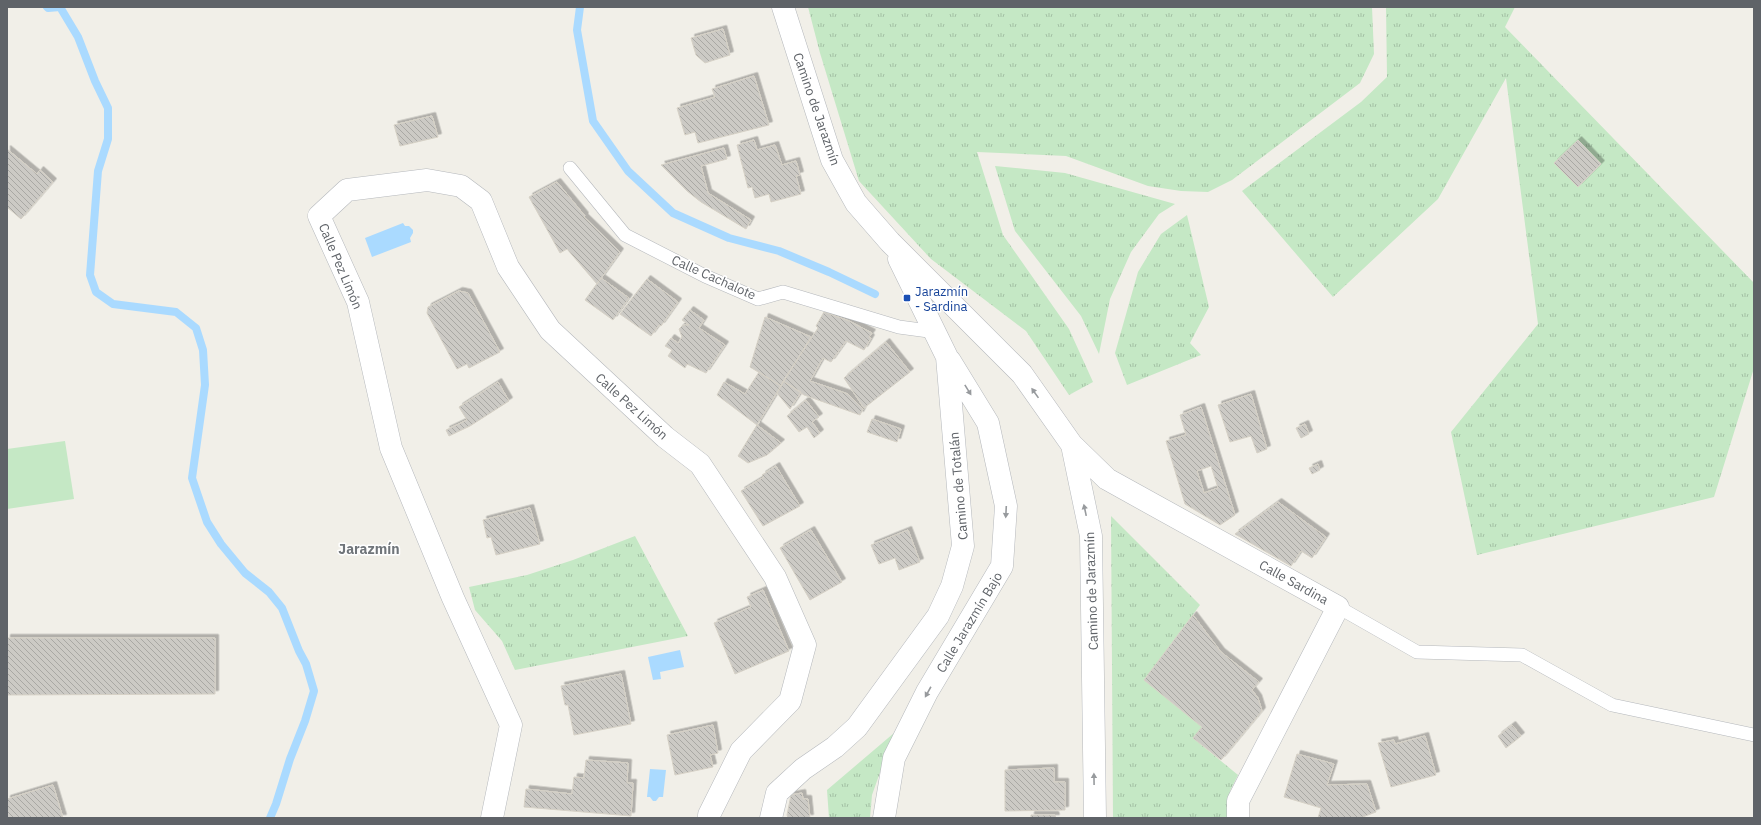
<svg xmlns="http://www.w3.org/2000/svg" width="1761" height="825" viewBox="0 0 1761 825" font-family="'IBM Plex Sans',sans-serif">
<style>
.grass{fill:url(#grass-tufts)}
.green{fill:#c5e8c5}
.water{fill:#aadaff}
.lines{fill:none;stroke-linecap:round;stroke-linejoin:round}
.stream{stroke:#aadaff;stroke-width:8}
.building{fill:url(#building-back-hatch);stroke:#d6d1c6;fill-rule:evenodd;filter:url(#shadow)}
.service-casing{stroke:#b5b8bc;stroke-width:14}
.minor-casing{stroke:#b5b8bc;stroke-width:23}
.service{stroke:#fff;stroke-width:13}
.minor{stroke:#fff;stroke-width:22}
.oneway{fill:#979a9d}
.transit-dot{fill:#1a4fb4;stroke:#fff;stroke-width:1.5}
.labels{text-anchor:middle;stroke-width:3;stroke-linejoin:round;paint-order:stroke}
.street-label{font-size:13px;fill:#5f6368;stroke:#fff}
.transit-label{font-size:13px;fill:#164399;stroke:#fff;text-anchor:start}
.neighbourhood-label{font-size:14px;font-weight:bold;fill:#70757a;stroke:#fff}
</style>
<defs>
<pattern id="grass-tufts" width="24" height="20" patternUnits="userSpaceOnUse"><rect width="24" height="20" fill="#c5e8c5"/><path d="M3 7l-1-3M5 7V3M7 7l1-3M15 17l-1-3M17 17v-4M19 17l1-3" fill="none" stroke="#a3c0a4"/></pattern>
<pattern id="building-back-hatch" width="6" height="6" patternUnits="userSpaceOnUse"><rect width="6" height="6" fill="#cccac5"/><path d="M-1 5l2 2M0 0l6 6M5-1l2 2" fill="none" stroke="#a9a8a4"/></pattern>
<filter id="shadow"><feDropShadow dx="3.5" dy="-3.5" stdDeviation="0" flood-color="#0004"/></filter>
</defs>
<rect width="100%" height="100%" fill="#f1efe8"/>
<!-- grass -->
<path class="grass" d="M808,7H1372L1374,54L1360,83L1232,180L1208,192L1181,191L1148,186L1066,156L977,152L1003,235L1069,329L1093,382L1069,395L1026,331L931,259L859,181L820,53Z
M1386,7H1515L1505,27L1754,283V368L1714,497L1477,555L1451,432L1538,324L1506,78L1438,199L1333,297L1242,191L1361,102L1387,77Z
M995,166L1065,173L1175,204L1159,214L1131,252L1110,299L1099,354L1081,316L1015,231Z
M1187,215L1209,307L1190,343L1201,355L1127,385L1115,353L1138,272L1161,234Z
M1111,516L1200,605L1144,680L1202,727L1193,738L1238,775L1230,791V818H1113Z
M635,536L688,636L515,670L502,641L475,610L469,587L527,575L573,560Z
M894,733L872,795L870,818H829L827,790Z"/>
<!-- green -->
<path class="green" d="M65,441L74,499L7,509V449Z"/>
<!-- water -->
<path class="water" d="M403,223L405,226H409L413,230V233L410,238L411,242L372,257L365,238Z
M680,650L684,667L660,672L661,679L653,680L648,657Z
M650,769L666,770L663,797H659L656,801H653L650,797H647Z"/>
<g class="lines">
<!-- stream -->
<path class="stream" d="M47,7L48,8L60,7L78,37L95,81L108,108V139L98,171L90,275L96,292L113,304L176,312L196,328L203,350L205,385L192,478L207,522L221,544L245,573L269,592L282,608L299,651L306,664L314,691L305,721L290,759L276,804L270,818
M580,7L577,30L593,121L628,171L673,213L729,238L779,251L829,272L875,294"/>
</g>
<!-- building -->
<path class="building" d="M723,29L730,55L705,63L696,55L691,38Z
M754,76L769,125L698,143L695,132L685,135L677,108L715,97L712,89Z
M432,116L438,137L400,146L394,125Z
M754,140L757,150L775,145L782,165L796,161L800,175L796,176L801,194L771,202L769,194L755,198L752,187L748,188L737,145Z
M1578,140L1601,164L1578,187L1554,163Z
M724,148L727,159L701,166L708,193L751,220L746,229L701,202L687,191L661,165Z
M7,149L37,174L40,170L53,182L21,219L7,207Z
M557,182L585,216L584,217L620,252L597,284L567,249L560,253L529,197Z
M601,278L629,298L613,320L585,300Z
M647,279L678,302L661,326L659,325L651,336L620,314Z
M459,291L468,293L500,352L469,368L467,364L457,369L427,313L428,307Z
M690,310L704,320L699,328L725,345L706,373L687,364L685,368L668,356L672,350L665,346L671,338L678,343L682,337L679,329L683,325H689L682,320Z
M824,312L849,321L872,333L869,337L871,338L864,350L846,341L831,362L823,358L810,381L848,394L863,409L860,415L804,395L783,381L818,328L816,326Z
M765,317L811,337L781,386L750,367Z
M886,342L910,372L864,408L844,378Z
M759,372L781,386L757,425L717,395L724,382L745,394Z
M783,381L801,392L790,409L777,393Z
M498,382L509,401L470,426L449,436L446,430L467,420L459,407Z
M1251,394L1267,449L1257,453L1251,436L1230,442L1218,405Z
M806,400L819,417L812,422L820,433L814,438L807,427L799,432L787,416Z
M1201,407L1235,515L1220,525L1185,504L1166,441L1186,435L1180,415ZM1211,466L1218,488L1204,493L1197,471Z
M872,419L901,429L897,442L867,432Z
M1305,424L1309,434L1301,438L1296,428Z
M757,425L781,443L767,455L748,463L738,456Z
M1318,464L1320,470L1312,474L1309,468Z
M776,466L800,506L763,526L741,491L764,477L762,475Z
M1278,502L1326,537L1312,558L1301,551L1291,566L1235,534Z
M530,508L540,544L496,555L491,537L487,538L483,520Z
M811,530L842,582L810,600L780,548Z
M908,530L920,562L899,570L895,558L879,564L871,545Z
M763,590L789,651L735,674L714,623L751,607L747,597Z
M1193,615L1221,652L1259,682L1252,690L1258,698L1262,711L1221,760L1193,738L1202,727L1144,680Z
M7,638H215V694L7,695Z
M621,674L631,724L574,735L568,705H565L561,686Z
M713,725L718,753L710,755L713,767L675,775L667,735Z
M1512,725L1521,736L1506,748L1498,736Z
M1425,736L1436,775L1391,787L1378,743L1394,740L1395,744Z
M1297,754L1334,764L1327,785L1367,784L1376,812L1360,818H1318L1321,808L1284,797Z
M586,760L628,763L627,783H633L631,816L524,807L526,789L572,794L574,777L584,778Z
M1054,768V782H1065V810L1005,811V770Z
M53,785L63,818H7V799Z
M802,793L803,799H808L810,818H788L787,815L791,795Z
M1031,815H1055L1056,818H1031Z"/>
<g class="lines">
<defs>
<path id="service" d="M570,168L625,235L705,276L758,299L783,292L899,327L936,332
M1338,607L1417,652L1522,655L1612,705L1754,735"/>
<path id="minor" d="M783,7L832,160L856,203L890,242L1022,374L1072,445L1091,536L1095,818
M1072,445L1107,479L1338,607L1238,801V818
M492,818L511,725L453,598L391,448L358,302L319,216L347,190L427,180L461,186L481,201L508,267L550,330L665,437L700,464L775,577L805,645L790,701L741,751L709,815V818
M771,818L777,793L803,769L835,747L857,727L938,616L952,586L963,546L947,357L899,259
M884,818L894,758L927,692L1002,566L1006,506L988,423L950,361"/>
</defs>
<!-- service casing -->
<use href="#service" class="service-casing"/>
<!-- minor casing -->
<use href="#minor" class="minor-casing"/>
<!-- service -->
<use href="#service" class="service"/>
<!-- minor -->
<use href="#minor" class="minor"/>
</g>
<!-- one-way arrows -->
<defs><path id="oneway-solid" d="M-6-.8H1V-3.2L6.5 0L1 3.2V.8H-6Z"/></defs>
<g class="oneway">
<use href="#oneway-solid" transform="translate(968 390) rotate(58)"/>
<use href="#oneway-solid" transform="translate(1035 393) rotate(-125)"/>
<use href="#oneway-solid" transform="translate(1085 510) rotate(-102)"/>
<use href="#oneway-solid" transform="translate(1006 512) rotate(93)"/>
<use href="#oneway-solid" transform="translate(928 692) rotate(119)"/>
<use href="#oneway-solid" transform="translate(1094 779) rotate(-91)"/>
</g>
<!-- markers -->
<rect class="transit-dot" x="903" y="294" width="8" height="8" rx="2"/>
<g class="labels">
<!-- street labels -->
<g class="street-label">
<text transform="translate(817 109) rotate(71)" y="5">Camino de Jarazmín</text>
<text transform="translate(341 266) rotate(67)" y="5">Calle Pez Limón</text>
<text transform="translate(714 277) rotate(24)" y="5">Calle Cachalote</text>
<text transform="translate(632 406) rotate(42)" y="5">Calle Pez Limón</text>
<text transform="translate(958 486) rotate(-95)" y="5">Camino de Totalán</text>
<text transform="translate(1294 582) rotate(29)" y="5">Calle Sardina</text>
<text transform="translate(1091 591) rotate(-92)" y="5">Camino de Jarazmín</text>
<text transform="translate(969 622) rotate(-59)" y="5">Calle Jarazmín Bajo</text>
</g>
<!-- transit labels -->
<g class="transit-label">
<text x="915" y="296">Jarazmín<tspan x="915" dy="15">- Sardina</tspan></text>
</g>
<!-- neighbourhood labels -->
<g class="neighbourhood-label">
<text x="369" y="554">Jarazmín</text>
</g>
</g>
<!-- border -->
<rect width="1761" height="825" fill="none" stroke="#5f6368" stroke-width="16"/>
</svg>
